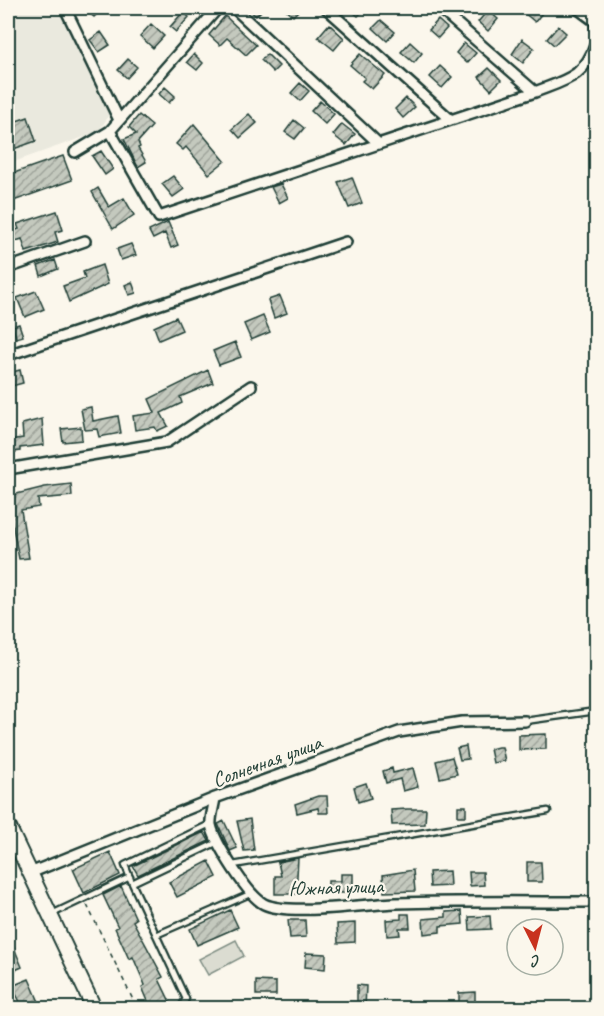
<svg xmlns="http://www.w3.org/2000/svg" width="604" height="1016" viewBox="0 0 604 1016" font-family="Caveat,sans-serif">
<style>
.built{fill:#eae9de}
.park{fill:#dbdcd1;stroke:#7d8c82;stroke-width:1.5}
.building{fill:url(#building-hatch);stroke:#1f3d34;stroke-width:1.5}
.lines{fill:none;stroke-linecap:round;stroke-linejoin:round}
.service-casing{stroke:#1f3d34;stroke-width:9}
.minor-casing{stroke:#1f3d34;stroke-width:14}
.secondary-casing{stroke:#1f3d34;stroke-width:18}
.path{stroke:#1f3d34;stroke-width:1.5;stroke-dasharray:4.5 4.5;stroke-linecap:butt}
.service{stroke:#fbf7ec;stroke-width:4.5}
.minor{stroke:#fbf7ec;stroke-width:9}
.secondary{stroke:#fbf7ec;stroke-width:14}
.labels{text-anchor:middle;stroke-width:4.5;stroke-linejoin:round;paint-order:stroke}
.street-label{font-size:21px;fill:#1f3d34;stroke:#fbf7ec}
</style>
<defs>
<pattern id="building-hatch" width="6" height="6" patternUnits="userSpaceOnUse" patternTransform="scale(1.5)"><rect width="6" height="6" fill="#c4c9be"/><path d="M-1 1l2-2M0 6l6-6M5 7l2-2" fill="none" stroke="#9fa49b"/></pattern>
</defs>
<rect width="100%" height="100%" fill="#fbf7ec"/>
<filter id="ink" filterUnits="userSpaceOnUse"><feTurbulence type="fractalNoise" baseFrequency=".0167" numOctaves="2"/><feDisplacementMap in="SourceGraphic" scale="12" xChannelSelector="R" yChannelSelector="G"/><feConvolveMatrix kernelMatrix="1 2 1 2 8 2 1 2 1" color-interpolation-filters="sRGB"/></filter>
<g filter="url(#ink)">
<!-- built -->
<path class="built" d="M8,8H58L110,114L98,132L8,164Z"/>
<!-- park -->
<path class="park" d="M236,940L244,956L208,975L199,959Z"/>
<!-- building -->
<path class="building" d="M83,8H103L94,17Z
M247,8H264L256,16Z
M284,8H301L293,16Z
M348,8H366L358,16Z
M527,8H536L542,13L535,22L523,12Z
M488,10L498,19L488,31L478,22Z
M183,12L189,17L176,32L170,27Z
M225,16L256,45L246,55L227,38L220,45L209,35Z
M381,20L395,32L387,41L373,28Z
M438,20L447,28L438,38L429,30Z
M151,24L164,36L153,48L140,36Z
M329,24L344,38L334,50L318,37Z
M558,26L566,33L554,45L547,39Z
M101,32L110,45L99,52L90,40Z
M522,39L534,48L523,63L512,54Z
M410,42L422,53L414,63L401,52Z
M464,43L476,53L467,63L456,53Z
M194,54L203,63L197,70L187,62Z
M267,54L279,66L273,72L261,60Z
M360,54L385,75L372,89L362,81L365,78L350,65Z
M128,59L137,67L127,78L118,70Z
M440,66L452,77L442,88L430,77Z
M489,68L501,80L491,90L479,77Z
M300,83L309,91L300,101L291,93Z
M165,87L175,96L169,103L159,94Z
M406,98L415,107L403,118L395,109Z
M320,101L334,114L325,124L311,111Z
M249,114L257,123L240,138L232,129Z
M139,115L152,126L138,142L140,147L138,148L146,162L138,167L124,139L136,134L129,127Z
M28,117L36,141L8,151V124Z
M294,120L304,128L295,139L285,132Z
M194,124L225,161L209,174L186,147L183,150L176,144Z
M342,124L355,134L346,145L333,135Z
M101,151L113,169L105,175L92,156Z
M63,156L72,180L8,203V175Z
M173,176L184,189L173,197L162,184Z
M352,177L362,203L349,208L338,182Z
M281,184L288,198L279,203L271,187Z
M98,188L109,207L124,198L134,215L113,229L92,192Z
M57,211L63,230L55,232L58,242L26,252L22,239L16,241L13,231L19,229L17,224Z
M168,222L178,245L171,248L165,233L153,239L149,231Z
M131,244L136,255L121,260L117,249Z
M55,260L58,269L41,276L38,266Z
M102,265L108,284L69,302L63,286L85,278L83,272Z
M132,282L136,293L129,295L125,285Z
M36,291L44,309L25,317L17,298Z
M280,296L287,313L274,318L268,300Z
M263,316L270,332L251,340L244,324Z
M176,317L182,330L159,340L154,327Z
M19,324L23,336L16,338L13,326Z
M235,342L241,357L219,365L213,351Z
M20,370L23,383L8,387V373Z
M208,370L213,383L180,397L182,403L161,413L168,426L157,431L155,427L135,430L133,416L155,413L149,399Z
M91,407L93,421L118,416L121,433L99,437L97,429L85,430L81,409Z
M42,419L44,445L20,448V451L8,453V440L23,438L22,424Z
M81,427L82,440L63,442L61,429Z
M71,484L72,496L38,499L39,507L21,510L29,558L19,559L11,517H8V496L45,487Z
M546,734V749L519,750V735Z
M466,746L468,759L460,760L457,748Z
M498,747H502L505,761L493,763L490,749Z
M452,757L457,774L440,778L436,761Z
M392,768L393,773L413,768L418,787L403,791L400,779L386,783L383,771Z
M366,783L371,798L358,802L354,787Z
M318,796H327L328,813H319L318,808L297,813L295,804Z
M458,806H466V816H458Z
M407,809H426L425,824L392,825L391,810Z
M250,819L254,850L244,851L237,821Z
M224,821L237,848L230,851L218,824Z
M204,832L209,841L138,875L133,866Z
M110,852L120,875L84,893L73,869Z
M298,858L296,894H275V876H281L278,862Z
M209,861L217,877L177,897L169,882Z
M527,862H541L542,882H527Z
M413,870L415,891L384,892L383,875Z
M449,871L450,886L430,887L429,872Z
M469,872H483L484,885L470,886Z
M341,874H353V893H328V881H341Z
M121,886L136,919L133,921L163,977L159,979L173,1008H151L142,987L145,985L133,957L129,959L115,928L118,927L103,895Z
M230,910L238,927L197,945L190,929Z
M462,911L463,924L440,926V932L424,934L423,919L446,917V912Z
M401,914H409L410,928H399L400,935L387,936L386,920L401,919Z
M490,916L491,929L470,930L469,917Z
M288,920H305L306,937L290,938Z
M355,923V942L338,943L337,924Z
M8,933L22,967L8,973Z
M306,953L326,954L325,969L305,967Z
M29,979L40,1004L23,1008L12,986Z
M256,981L276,982V995H256Z
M357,985L366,986L365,1008H357Z
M475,992V1005L459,1006V993Z"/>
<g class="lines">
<defs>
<path id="service" d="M525,721L596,711
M233,865L548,811
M132,883L125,865L210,824
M52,914L130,877
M156,935L250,894
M180,1008L186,999L132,883L218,842"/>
<path id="minor" d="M65,8L119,120
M234,8L379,144
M326,8L450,119
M439,8L535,92
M577,8L596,22V28
M110,131L159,217L535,92C566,80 585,77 596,43
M75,152L110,131L218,8
M8,268L85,241
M8,355L346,242
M8,469L167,442L251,386
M215,798C214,806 210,818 211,825C215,843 248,896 264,904C289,916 365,904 396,903C462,901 530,902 596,902
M30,873L215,798L399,732L462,722L525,721"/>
<path id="secondary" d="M8,826L94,1008"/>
</defs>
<!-- service casing -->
<use href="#service" class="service-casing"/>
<!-- minor casing -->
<use href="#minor" class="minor-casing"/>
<!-- secondary casing -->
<use href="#secondary" class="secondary-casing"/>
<!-- path -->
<path class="path" d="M87,905L137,1008"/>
<!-- service -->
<use href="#service" class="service"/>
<!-- minor -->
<use href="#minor" class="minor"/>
<!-- secondary -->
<use href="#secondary" class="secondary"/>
</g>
</g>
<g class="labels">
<!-- street labels -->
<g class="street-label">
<text transform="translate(267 761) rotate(-20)" y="7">Солнечная улица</text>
<text transform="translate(336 887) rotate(-2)" y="7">Южная улица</text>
</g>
</g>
<!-- margin -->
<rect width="604" height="1016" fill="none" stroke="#fbf7ec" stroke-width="30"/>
<rect x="15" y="15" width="574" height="986" fill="none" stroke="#1f3d34" stroke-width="2" filter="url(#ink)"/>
<!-- north arrow -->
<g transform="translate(535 947) rotate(174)"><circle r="28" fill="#fbf7ec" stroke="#a3ada2" stroke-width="1.5"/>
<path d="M0-4.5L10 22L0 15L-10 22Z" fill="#c8321e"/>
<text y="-9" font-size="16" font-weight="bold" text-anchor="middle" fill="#1f3d34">С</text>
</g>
</svg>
